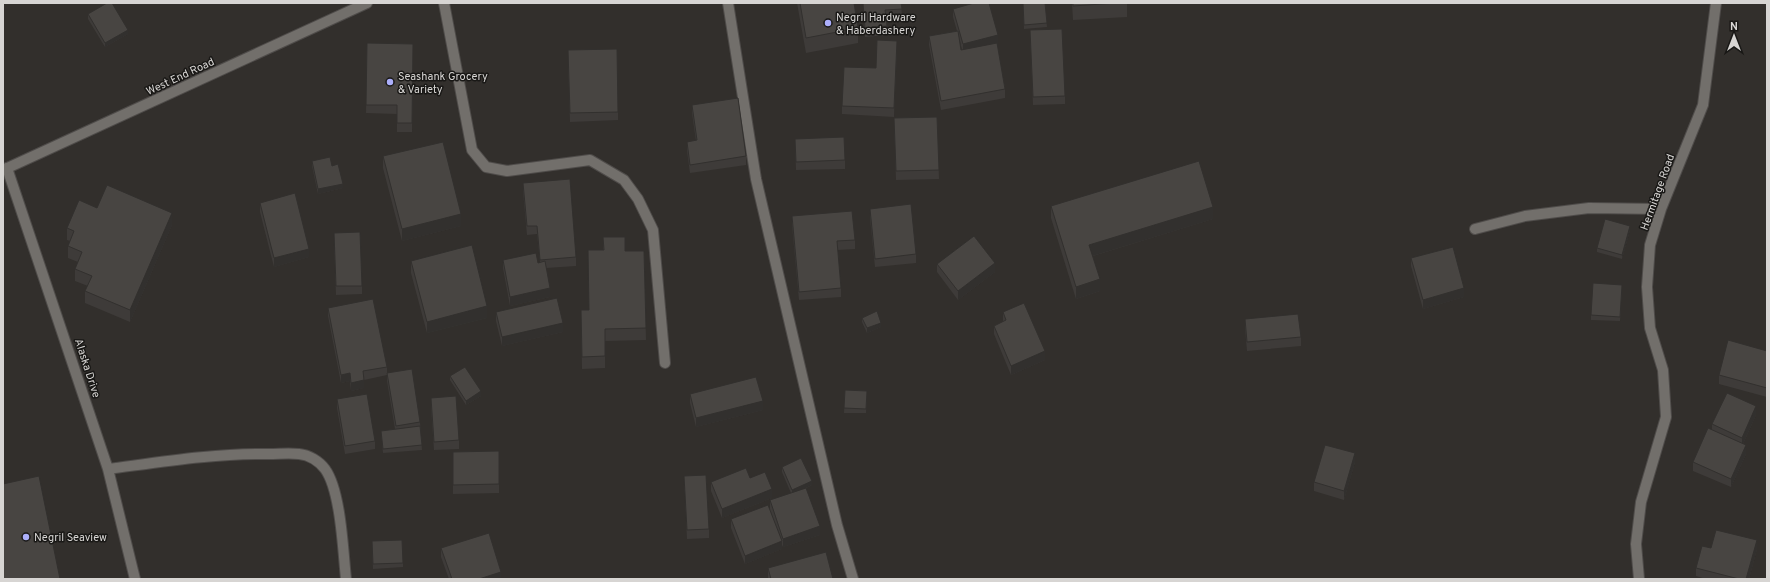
<svg xmlns="http://www.w3.org/2000/svg" width="1770" height="582" viewBox="0 0 1770 582" font-family="Overpass,sans-serif">
<style>
.lines{fill:none;stroke-linecap:round;stroke-linejoin:round}
.minor-casing{stroke:#4f4c4a;stroke-width:12}
.secondary-casing{stroke:#4f4c4a;stroke-width:12}
.minor{stroke:#726f6b;stroke-width:10}
.secondary{stroke:#726f6b;stroke-width:10}
.wall{fill:#3e3b39;fill-rule:evenodd}
.shaded-wall{fill:#32302e}
.building{fill:#484542;stroke:#32302e}
.poi-dot{fill:#acaffb;stroke:#191816;stroke-width:1.5}
.labels{text-anchor:middle;stroke-width:3;stroke-linejoin:round;paint-order:stroke}
.poi-label{font-size:11px;fill:#d7d5d3;stroke:#191816;text-anchor:start}
.street-label{font-size:11px;fill:#d7d5d3;stroke:#191816}
</style>
<rect width="100%" height="100%" fill="#322f2c"/>
<g class="lines">
<defs>
<path id="minor" d="M444,3L472,150L486,167L507,171L590,160L624,180L638,199L653,230L665,363
M728,3L756,179L837,525L853,579
M7,168L108,469L135,579
M1475,229L1525,216L1589,208L1661,209
M108,469C161,462 215,453 269,454C279,454 289,453 299,454C309,455 319,461 325,469C341,491 343,551 346,579
M1639,579L1636,544L1641,502L1666,417L1663,370L1650,328L1647,287L1650,245L1661,209L1703,105L1716,3"/>
<path id="secondary" d="M3,170L367,3"/>
</defs>
<!-- minor casing -->
<use href="#minor" class="minor-casing"/>
<!-- secondary casing -->
<use href="#secondary" class="secondary-casing"/>
<!-- minor -->
<use href="#minor" class="minor"/>
<!-- secondary -->
<use href="#secondary" class="secondary"/>
</g>
<!-- wall -->
<path class="wall" d="M797,3H854L858,28V43L806,53Z
M863,3H901L902,17L886,19L887,35L865,37Z
M1023,3H1045L1047,27L1024,29Z
M1072,3H1127V17L1073,20Z
M953,9L998,44H997L1005,89V98L941,110L929,45V36L957,31L953,17ZM959,37L962,50H961Z
M88,14L128,34L105,47L88,19Z
M1030,30L1065,96V104L1033,105Z
M367,43L413,44L412,132H397V114L366,113Z
M897,50L894,117L842,114V106L876,68Z
M568,59L618,112V120L570,122Z
M692,105L746,156V165L690,173L687,151V142L696,141L692,113Z
M937,117L939,179L896,180L894,118Z
M795,139L845,160V169L796,170Z
M383,156L461,226L402,241L383,168Z
M312,161L332,166L343,188L318,194L312,166Z
M523,183L576,257V266L546,268L550,297L510,306L503,268V260L538,263L540,262L537,234L527,235L523,191Z
M260,203L309,257L274,267L260,212Z
M1051,206L1213,219L1093,256L1100,291L1076,299L1051,218Z
M97,208L172,225L130,322L85,303V291L88,286L75,281V269L78,262L68,258V246L70,241L67,240V228Z
M870,209L916,254V263L875,267L870,218Z
M792,216L855,240V249L837,250L841,288V297L799,300L792,225Z
M1630,230L1622,259L1597,252V248Z
M603,237L625,251H644L646,340L605,341V368L582,369L581,310H589L603,250Z
M334,241L362,286V294L336,295Z
M1411,258L1464,297L1423,309L1411,266Z
M411,261L487,318L427,333L411,273Z
M937,264L995,272L958,300L937,272Z
M1622,285L1620,321L1591,320V315Z
M328,308L387,367V373L420,422L422,450L383,453L381,431L395,429L387,381V375L364,380V388L351,391L350,381L341,383L328,316Z
M496,312L563,332L502,346L496,321Z
M1003,312L1045,360L1011,375L994,334V326L1003,322Z
M862,318L881,327L867,333L862,322Z
M1245,319L1301,337V346L1247,351L1245,328Z
M1767,351V397L1719,384V375Z
M450,376L481,396L466,405L450,380Z
M845,390L867,391L866,413H844Z
M690,394L763,410L696,427L690,403Z
M431,398L459,440V449L434,450L431,407Z
M337,399L375,441V449L345,454L337,408Z
M1756,415L1743,444L1746,454L1731,487L1693,471V462L1712,430V424Z
M499,451V493L453,494V452Z
M1355,462L1344,500L1314,491V482Z
M782,467L812,485L806,488L820,535L783,547L782,545V549L745,564L731,528V519L770,509V500L791,493L782,472Z
M684,476L709,529V538L687,539Z
M750,478L772,498L722,518L711,491V482Z
M372,546L403,563V567L373,569Z
M441,548L501,579H449L441,557Z
M1757,549L1749,579H1706L1696,576V568Z
M768,568L833,579H768Z"/>
<!-- shaded-wall -->
<path class="shaded-wall" d="M128,30V34L105,47V43Z
M998,35V44L963,53V44Z
M897,41V50L894,117V108Z
M343,184V188L318,194V189Z
M1213,207V219L1089,257V245Z
M172,213V225L130,322V310Z
M461,214V226L402,241V229Z
M1630,226V230L1622,259V255Z
M309,249V257L274,267V258Z
M995,263V272L958,300V291Z
M1100,279V291L1076,299V287Z
M550,288V297L510,306V297Z
M1464,288V297L1423,309V300Z
M487,306V318L427,333V322Z
M563,323V332L502,346V337Z
M881,323V327L867,333V328Z
M1045,351V360L1011,375V366Z
M350,373V381L341,383V375Z
M364,380V388L351,391V383Z
M481,391V396L466,405V401Z
M763,401V410L696,427V418Z
M1756,406V415L1742,446V438Z
M1746,445V454L1731,487V479Z
M1355,453V462L1344,500V491Z
M812,481V485L792,494V490Z
M772,489V498L722,518V509Z
M820,526V535L783,547V539Z
M1757,540V549L1749,579H1746Z
M782,541V549L745,564V556Z
M501,572V579H479Z"/>
<!-- building -->
<path class="building" d="M107,3H112L128,30L105,43L88,14Z
M800,3H854L858,28L806,38Z
M863,3H901L902,9L885,10L887,26L865,28Z
M974,3H989L998,35L963,44L953,9Z
M1023,3H1045L1047,23L1024,25Z
M1073,3H1116L1073,6Z
M1062,29L1065,96L1033,97L1030,30Z
M958,31L961,50L997,43L1005,89L941,101L929,36Z
M877,40L897,41L894,108L842,106L844,67L876,68Z
M367,43L413,44L412,123H397V105H366Z
M617,49L618,112L570,113L568,50Z
M738,98L746,156L690,165L687,142L697,140L692,105Z
M937,117L939,170L896,171L894,118Z
M844,137L845,160L796,162L795,139Z
M443,142L461,214L402,229L383,156Z
M330,157L332,166L338,164L343,184L318,189L312,161Z
M1199,161L1213,207L1089,245L1100,279L1076,287L1051,206Z
M570,179L576,257L540,260L537,226H527L523,183Z
M107,185L172,213L130,310L85,291L92,276L75,269L82,252L68,246L74,231L67,228L79,200L97,208Z
M295,193L309,249L274,258L260,203Z
M911,204L916,254L875,259L870,209Z
M852,211L855,240L837,241L841,288L799,292L792,216Z
M1605,219L1630,226L1622,255L1597,248Z
M360,232L362,286H336L334,233Z
M974,236L995,263L958,291L937,264Z
M603,237H625V251H644L646,328L605,329V356L582,357L581,310H589L588,250H604Z
M472,245L487,306L427,322L411,261Z
M1453,247L1464,288L1423,300L1411,258Z
M536,253L538,263L545,261L550,288L510,297L503,260Z
M1593,283L1622,285L1620,317L1591,315Z
M557,298L563,323L502,337L496,312Z
M373,299L387,367L363,371L364,380L351,383L350,373L341,375L328,308Z
M1024,303L1045,351L1011,366L994,326L1006,320L1003,312Z
M877,311L881,323L867,328L862,318Z
M1298,314L1301,337L1247,342L1245,319Z
M1728,340L1767,351V388L1719,375Z
M465,367L481,391L466,401L450,376Z
M412,369L420,422L396,426L387,373Z
M756,377L763,401L696,418L690,394Z
M845,390L867,391L866,409L844,408Z
M1727,393L1756,406L1742,438L1712,424Z
M367,394L375,441L345,446L337,399Z
M456,396L459,440L434,442L431,398Z
M420,426L422,445L383,449L381,431Z
M1708,428L1746,445L1731,479L1693,462Z
M1325,445L1355,453L1344,491L1314,482Z
M499,451V484L453,485V452Z
M801,458L812,481L792,490L782,467Z
M746,468L750,478L765,472L772,489L722,509L711,482Z
M706,475L709,529L687,530L684,476Z
M39,476L60,579H3V484Z
M806,488L820,526L783,539L770,500Z
M768,505L782,541L745,556L731,519Z
M1716,530L1757,540L1746,579H1739L1696,568L1702,546L1711,548Z
M489,533L501,572L479,579H452L441,548Z
M402,540L403,563L373,564L372,541Z
M826,552L833,579H771L768,568Z"/>
<!-- markers -->
<g class="poi-dot">
<circle cx="828" cy="23" r="4"/>
<circle cx="390" cy="82" r="4"/>
<circle cx="26" cy="537" r="4"/>
</g>
<g class="labels">
<!-- poi labels -->
<g class="poi-label">
<text x="836" y="21">Negril Hardware<tspan x="836" dy="13">&amp; Haberdashery</tspan></text>
<text x="398" y="80">Seashank Grocery<tspan x="398" dy="13">&amp; Variety</tspan></text>
<text x="34" y="541">Negril Seaview</text>
</g>
<!-- street labels -->
<g class="street-label">
<text transform="translate(180 76) rotate(-25)" y="4">West End Road</text>
<text transform="translate(1657 192) rotate(-70)" y="4">Hermitage Road</text>
<text transform="translate(88 368) rotate(72)" y="4">Alaska Drive</text>
</g>
</g>
<!-- border -->
<rect width="1770" height="582" fill="none" stroke="#d7d5d3" stroke-width="8"/>
<!-- north arrow -->
<g transform="translate(1734 36)" stroke="#191816" stroke-width="3" paint-order="stroke">
<path d="M0-3L7 15L0 10L-7 15Z" fill="#d7d5d3"/>
<text y="-6" font-size="11" font-weight="bold" text-anchor="middle" fill="#d7d5d3">N</text>
</g>
</svg>
